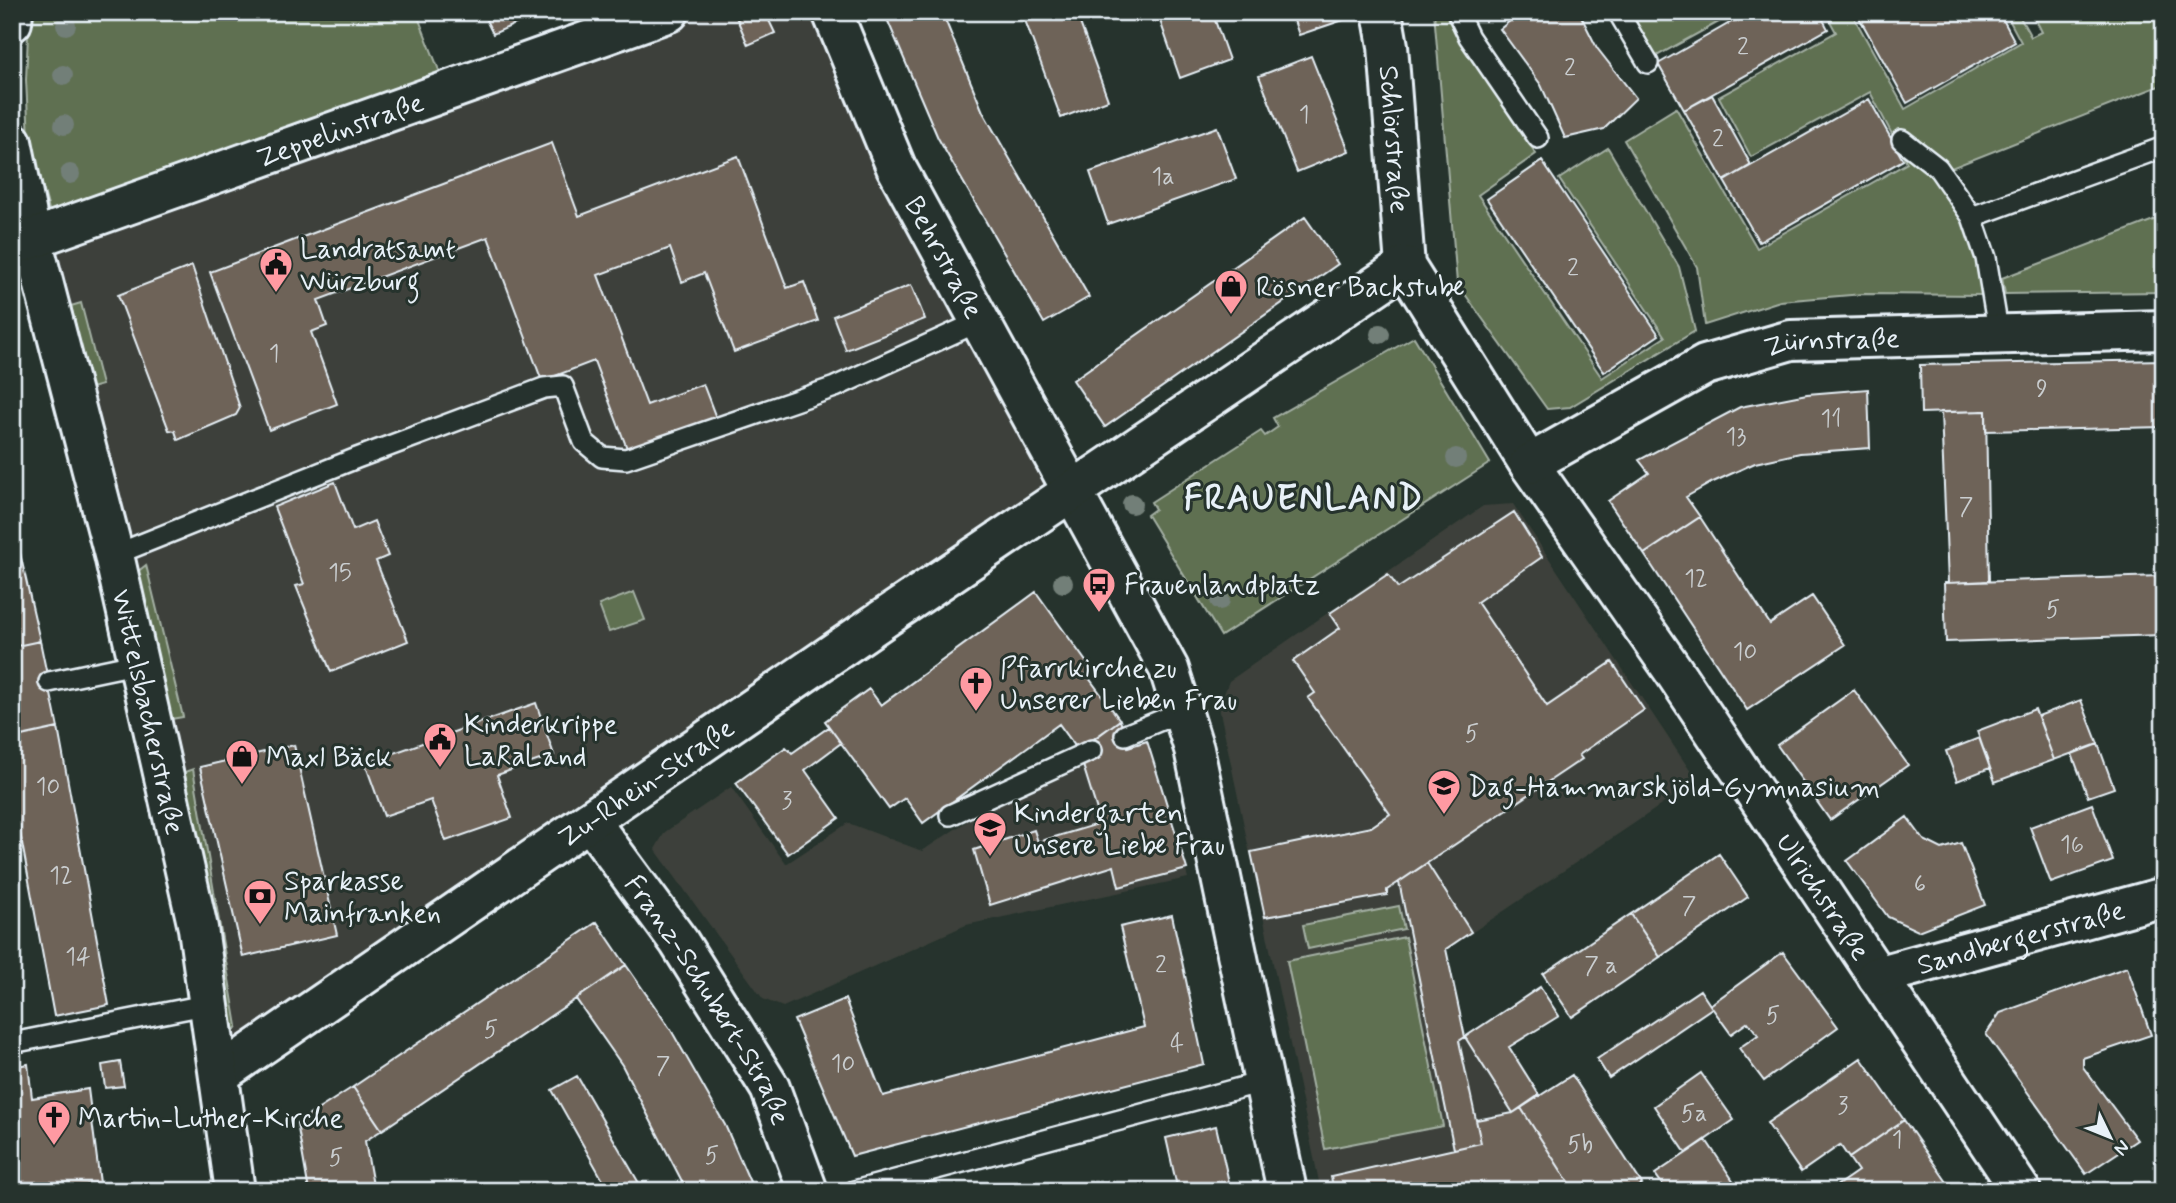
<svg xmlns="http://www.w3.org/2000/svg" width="2176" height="1203" viewBox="0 0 2176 1203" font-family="Mynerve,sans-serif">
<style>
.built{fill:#3c413a}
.green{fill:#5f6f51;stroke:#a4b0a4;stroke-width:2}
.building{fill:#6e6358;stroke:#e8f1f8;stroke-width:2}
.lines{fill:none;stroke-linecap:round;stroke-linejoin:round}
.service-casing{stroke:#e8f1f8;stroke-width:24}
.minor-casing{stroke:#e8f1f8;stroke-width:44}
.tertiary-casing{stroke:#e8f1f8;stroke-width:44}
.service{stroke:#26332d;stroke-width:19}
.minor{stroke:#26332d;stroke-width:38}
.tertiary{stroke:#26332d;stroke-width:38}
.tree{fill:#727f78}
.labels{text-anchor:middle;stroke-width:6;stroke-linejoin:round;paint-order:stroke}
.number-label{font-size:24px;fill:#caced0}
.street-label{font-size:28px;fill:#e8f1f8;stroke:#26332d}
.poi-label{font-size:28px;fill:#e8f1f8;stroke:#26332d;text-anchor:start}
.district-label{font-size:35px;font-weight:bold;letter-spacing:2px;fill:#e8f1f8;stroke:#26332d}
</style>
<rect width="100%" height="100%" fill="#26332d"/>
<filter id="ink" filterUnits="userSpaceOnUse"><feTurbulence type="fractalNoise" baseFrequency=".0143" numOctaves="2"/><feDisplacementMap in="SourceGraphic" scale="14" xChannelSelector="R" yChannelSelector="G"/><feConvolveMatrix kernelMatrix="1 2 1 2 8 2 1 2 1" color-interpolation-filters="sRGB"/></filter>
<g filter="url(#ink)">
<!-- built -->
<path class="built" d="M682,12H829L1069,491L216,1073L28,245Z
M1513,504L1697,781L1446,950L1465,1037L1513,1112L1521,1108L1574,1191H1321L1219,707L1229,681L1483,506Z
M1120,720L1128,747L1147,741L1188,878L966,925L783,1007L763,999L655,849L665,832L731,787L786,864L848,823L922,851Z"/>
<!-- green -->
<path class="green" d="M29,12H416L442,78L50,213L29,138L26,80Z
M1434,12H1449L1463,40L1536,154L1478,195L1602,378L1665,337L1559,179L1608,148L1679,267L1695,331L1570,407L1547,409L1457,283Z
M1631,12H1737L1655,57Z
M1825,12H1851L1905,109L2021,42L2005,12H2017L2031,37L2041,32L2031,12H2164V84L1951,168L1977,238L1984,295L1863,294L1780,301L1705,325L1697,267L1624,140L1676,108L1757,248L1907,163L1870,92L1751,157L1719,97L1836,32Z
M2164,216V292L2005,294L2002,278Z
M81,303L102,385L91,388L71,306Z
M1414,337L1490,463L1221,636L1147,515L1155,509L1151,502L1261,431L1265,436L1278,427L1273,418Z
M146,565L183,717L171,719L136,573Z
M634,592L645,620L609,632L599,605Z
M193,769L237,1026L234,1031L229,1025L182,773Z
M1399,906L1404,929L1308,949L1303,925Z
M1405,937L1443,1126L1325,1149L1287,961Z"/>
<!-- building -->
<path class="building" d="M482,12H542L493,34Z
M753,12H765L775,33L748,45L737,19Z
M884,12H942L983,112L1089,297L1044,323L938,138Z
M1022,12H1076L1108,100L1061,118Z
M1157,12H1212L1229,60L1180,78Z
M1291,12H1347L1349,18L1299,35Z
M1521,12H1579L1597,48L1636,98L1604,129L1565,138L1541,85L1500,29Z
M1749,12H1819L1828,29L1684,110L1658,64Z
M1856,12H1999L2015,42L1907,103Z
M1311,56L1349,151L1297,172L1259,76Z
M1712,95L1751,165L1724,181L1684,110Z
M1869,99L1903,160L1759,242L1724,181Z
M1217,127L1236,179L1108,224L1090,172Z
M552,143L579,216L738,156L787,288L804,282L818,321L734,352L704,273L682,282L670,248L598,275L647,405L703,384L716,418L628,451L594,361L542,381L488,237L318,300L327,326L311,332L337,404L269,430L210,272Z
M1542,161L1659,335L1604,372L1487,199Z
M1305,217L1338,264L1105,427L1073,380Z
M192,266L240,408L236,415L178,440L175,431L169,430L118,295Z
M911,285L925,319L846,350L833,316Z
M2164,360V427L1986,431V411L1921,413L1920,365Z
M1868,389L1870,448L1800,453L1755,463L1711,483L1686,497L1700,517L1644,554L1608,501L1649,473L1639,460L1740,407L1807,394Z
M1986,411L1989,581L1948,583L1941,412Z
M335,482L353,530L374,521L388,556L376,561L408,641L331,672L296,586L304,584L274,507Z
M1514,512L1542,557L1477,602L1547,706L1612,662L1644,710L1579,755L1582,759L1399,882L1387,890V895L1265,917L1251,852L1371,827L1390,814L1308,698L1315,693L1293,661L1340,628L1330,613L1339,607L1388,574L1398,588Z
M1700,517L1770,624L1812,596L1845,645L1747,710L1644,554Z
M12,518L40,641L12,647Z
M2160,576L2162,635L1946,642L1944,583Z
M1036,592L1092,670L1086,674L1120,720L1078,750L1059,724L923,823L905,798L889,809L825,721L869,689L881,705Z
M40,641L58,728L12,738V647Z
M1854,690L1908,765L1830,820L1777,745Z
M2081,700L2098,744L2054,760L2038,716Z
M536,703L554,755L497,775L512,818L446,841L431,800L384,816L365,763Z
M2035,709L2054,760L1995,782L1977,731Z
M1120,720L1128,747L1147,741L1187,869L1119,887L1114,866L990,905L974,850L1034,830L1038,842L1101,823L1082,762L1090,742Z
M829,727L841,743L805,770L839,818L788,854L736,783L786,747L792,753Z
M58,728L109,1005L54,1016L12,789V738Z
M1979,738L1990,768L1957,781L1946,751Z
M2098,744L2114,788L2088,797L2072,754Z
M294,745L337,935L243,957L200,767Z
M2164,794V821L2155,797Z
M2092,804L2113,861L2051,883L2030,827Z
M1907,817L1924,840L1942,849L1961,843L1985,905L1918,931L1888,917L1847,861Z
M1719,854L1748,897L1660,957L1631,914Z
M1427,863L1471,932L1446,949L1465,1037L1459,1041L1481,1143L1454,1149L1399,882Z
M1631,914L1660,957L1572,1017L1543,974Z
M1172,915L1204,1064L852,1156L794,1020L845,999L883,1096L1144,1027L1120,927Z
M597,922L626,965L382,1130L353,1087Z
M1783,952L1838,1027L1764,1081L1739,1048L1758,1035L1748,1022L1731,1034L1710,1005Z
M626,965L671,1030L725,1125L754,1191H687L622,1065L576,999Z
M2127,967L2151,1035L2083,1058V1067L2137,1140L2086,1174L1986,1034L2000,1013Z
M1540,987L1559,1016L1509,1047L1539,1095L1513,1113L1465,1037Z
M1700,990L1712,1008L1609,1078L1597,1059Z
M1861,1058L1904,1120L1849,1158L1840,1145L1801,1172L1767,1123Z
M120,1062L124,1086L105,1088L102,1065Z
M28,1064L32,1098L88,1089L100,1183L42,1191H12V1067Z
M1701,1073L1734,1120L1686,1153L1654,1106Z
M1572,1075L1642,1184L1631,1191H1574L1521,1108Z
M577,1076L643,1190L641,1191H609L552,1090Z
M353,1087L382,1130L365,1141L374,1191H309L297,1123Z
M1521,1108L1574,1191H1334L1331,1177L1481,1143L1476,1120L1513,1113Z
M1904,1120L1951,1188L1947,1191H1829L1858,1171L1849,1158Z
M1216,1126L1231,1191H1178L1166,1138Z
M1706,1140L1740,1191H1667L1655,1174Z"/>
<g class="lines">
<defs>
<path id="service" d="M1457,12L1469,37L1538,138
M1618,12L1648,63
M1902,140L1938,168L1972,217
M1999,336L1986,258L1972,217L2164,147
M114,555L357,458L544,388L563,386L584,442L602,457L626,459L835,387L980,321
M49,682L140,663
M1125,735L1183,711
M950,815L1092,750
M12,1043L210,1004
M854,1191L1266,1081"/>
<g id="minor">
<path id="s1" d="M832,12L896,167L1169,669L1194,749L1287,1191"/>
<path id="s2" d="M1382,12L1388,46L1405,266L1529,464L1673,670L2021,1191"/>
<path id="s3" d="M1529,464L1705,365L1791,340L2164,330"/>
<path id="s4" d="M590,821L679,942L770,1088L808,1191"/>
<path id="s5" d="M1877,976L2164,897"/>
<path id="s6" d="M220,1074L886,617L1405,266"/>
</g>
<g id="tertiary">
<path d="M12,22L13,12"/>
<path id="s7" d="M12,142L32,239L114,555L198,928L235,1191"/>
<path id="s8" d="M12,246L669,12"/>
</g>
</defs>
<!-- service casing -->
<use href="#service" class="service-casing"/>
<!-- minor casing -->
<use href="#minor" class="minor-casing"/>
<!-- tertiary casing -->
<use href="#tertiary" class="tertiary-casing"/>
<!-- service -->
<use href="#service" class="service"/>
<!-- minor -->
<use href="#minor" class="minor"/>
<!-- tertiary -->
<use href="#tertiary" class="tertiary"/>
</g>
<!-- trees -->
<g class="tree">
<circle cx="66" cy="25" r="10"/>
<circle cx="63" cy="75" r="10"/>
<circle cx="64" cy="125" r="10"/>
<circle cx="70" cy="174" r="10"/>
<circle cx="1380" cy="334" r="10"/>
<circle cx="1456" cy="458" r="10"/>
<circle cx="1132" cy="504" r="10"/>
<circle cx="1063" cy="583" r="10"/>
<circle cx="1220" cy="600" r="10"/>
</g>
</g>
<!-- icons -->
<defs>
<symbol id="civic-pin" viewBox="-11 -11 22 30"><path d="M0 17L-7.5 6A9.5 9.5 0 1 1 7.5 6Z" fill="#ff9aa2" stroke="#26332d"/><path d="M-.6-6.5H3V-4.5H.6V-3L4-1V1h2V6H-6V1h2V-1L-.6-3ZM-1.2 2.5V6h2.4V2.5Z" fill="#111"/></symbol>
<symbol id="shop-pin" viewBox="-11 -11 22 30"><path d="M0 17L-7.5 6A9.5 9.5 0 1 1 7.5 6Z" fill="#ff9aa2" stroke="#26332d"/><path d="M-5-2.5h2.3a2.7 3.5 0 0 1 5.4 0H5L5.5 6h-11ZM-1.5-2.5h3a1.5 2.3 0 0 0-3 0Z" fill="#111"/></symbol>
<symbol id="bus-pin" viewBox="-11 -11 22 30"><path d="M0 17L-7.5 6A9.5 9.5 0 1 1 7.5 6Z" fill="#ff9aa2" stroke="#26332d"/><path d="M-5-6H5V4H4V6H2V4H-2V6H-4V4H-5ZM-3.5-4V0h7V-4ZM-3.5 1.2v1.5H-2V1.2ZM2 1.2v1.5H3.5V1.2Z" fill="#111"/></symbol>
<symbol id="church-pin" viewBox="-11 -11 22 30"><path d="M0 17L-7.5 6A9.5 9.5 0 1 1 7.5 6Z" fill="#ff9aa2" stroke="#26332d"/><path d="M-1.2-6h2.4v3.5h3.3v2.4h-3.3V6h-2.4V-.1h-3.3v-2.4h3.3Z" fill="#111"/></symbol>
<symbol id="school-pin" viewBox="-11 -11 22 30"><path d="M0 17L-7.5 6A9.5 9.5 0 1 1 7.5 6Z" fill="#ff9aa2" stroke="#26332d"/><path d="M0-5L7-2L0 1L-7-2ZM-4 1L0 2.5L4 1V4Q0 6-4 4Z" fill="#111"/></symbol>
<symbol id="bank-pin" viewBox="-11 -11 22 30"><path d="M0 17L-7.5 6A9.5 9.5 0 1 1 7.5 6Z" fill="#ff9aa2" stroke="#26332d"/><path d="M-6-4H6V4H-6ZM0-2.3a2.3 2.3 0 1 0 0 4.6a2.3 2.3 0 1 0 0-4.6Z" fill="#111"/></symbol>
</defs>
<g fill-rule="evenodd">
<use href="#civic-pin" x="257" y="245" width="38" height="52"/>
<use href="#shop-pin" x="1212" y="267" width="38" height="52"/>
<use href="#bus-pin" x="1080" y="565" width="38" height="52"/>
<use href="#church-pin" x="957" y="664" width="38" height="52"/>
<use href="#civic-pin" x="421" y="720" width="38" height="52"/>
<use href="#shop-pin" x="223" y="737" width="38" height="52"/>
<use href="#school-pin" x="1425" y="767" width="38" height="52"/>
<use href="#school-pin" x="971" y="809" width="38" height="52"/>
<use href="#bank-pin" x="241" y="877" width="38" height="52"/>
<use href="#church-pin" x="35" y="1098" width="38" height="52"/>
</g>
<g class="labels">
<!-- number labels -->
<g class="number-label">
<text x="1743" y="54">2</text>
<text x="1570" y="75">2</text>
<text x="1304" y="122">1</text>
<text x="1718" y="146">2</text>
<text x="1163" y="184">1a</text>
<text x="1573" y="275">2</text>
<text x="274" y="361">1</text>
<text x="2042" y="396">9</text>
<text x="1831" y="426">11</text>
<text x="1736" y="444">13</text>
<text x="1966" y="514">7</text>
<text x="340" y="580">15</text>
<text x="1696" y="586">12</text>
<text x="2053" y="617">5</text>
<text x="1745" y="659">10</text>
<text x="1472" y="741">5</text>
<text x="48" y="794">10</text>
<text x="787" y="808">3</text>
<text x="2072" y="852">16</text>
<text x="61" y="883">12</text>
<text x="1920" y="891">6</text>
<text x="1689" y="913">7</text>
<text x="78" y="964">14</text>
<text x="1161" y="972">2</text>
<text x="1601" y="973">7 a</text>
<text x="1773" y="1023">5</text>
<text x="491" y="1037">5</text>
<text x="1177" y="1051">4</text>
<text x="843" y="1071">10</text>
<text x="663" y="1073">7</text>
<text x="1843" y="1113">3</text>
<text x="1694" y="1121">5a</text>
<text x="1897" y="1147">1</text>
<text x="1580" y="1152">5b</text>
<text x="712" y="1163">5</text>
<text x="336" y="1165">5</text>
</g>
<!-- street labels -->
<g class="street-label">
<text dy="10" stroke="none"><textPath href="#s8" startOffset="348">Zeppelinstraße</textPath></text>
<text dy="10" stroke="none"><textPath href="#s2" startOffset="128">Schlörstraße</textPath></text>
<text dy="10" stroke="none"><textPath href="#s1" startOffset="270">Behrstraße</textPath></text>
<text dy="10" stroke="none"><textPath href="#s3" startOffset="332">Zürnstraße</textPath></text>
<text dy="10" stroke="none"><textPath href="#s7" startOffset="586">Wittelsbacherstraße</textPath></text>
<text dy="10" stroke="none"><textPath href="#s6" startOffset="516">Zu-Rhein-Straße</textPath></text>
<text dy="10" stroke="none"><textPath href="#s2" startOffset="1012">Ulrichstraße</textPath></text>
<text dy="10" stroke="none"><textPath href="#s5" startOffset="149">Sandbergerstraße</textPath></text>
<text dy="10" stroke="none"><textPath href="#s4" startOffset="215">Franz-Schubert-Straße</textPath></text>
</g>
<!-- poi labels -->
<g class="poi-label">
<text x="300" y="258">Landratsamt<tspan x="300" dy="32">Würzburg</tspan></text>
<text x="1256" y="296">Rösner Backstube</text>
<text x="1124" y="594">Frauenlandplatz</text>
<text x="1000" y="677">Pfarrkirche zu<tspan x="1000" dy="32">Unserer Lieben Frau</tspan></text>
<text x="464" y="733">Kinderkrippe<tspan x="464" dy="32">LaRaLand</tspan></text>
<text x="266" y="766">Maxl Bäck</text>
<text x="1468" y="796">Dag-Hammarskjöld-Gymnasium</text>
<text x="1014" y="822">Kindergarten<tspan x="1014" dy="32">Unsere Liebe Frau</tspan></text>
<text x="284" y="890">Sparkasse<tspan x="284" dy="32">Mainfranken</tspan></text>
<text x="78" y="1127">Martin-Luther-Kirche</text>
</g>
<!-- district labels -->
<g class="district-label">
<text x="1304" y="509">FRAUENLAND</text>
</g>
</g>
<!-- margin -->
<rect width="2176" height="1203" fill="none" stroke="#26332d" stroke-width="42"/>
<rect x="21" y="21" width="2134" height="1161" fill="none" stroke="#e8f1f8" stroke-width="2.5" filter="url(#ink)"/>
<!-- north arrow -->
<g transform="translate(2110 1137) rotate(133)" stroke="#26332d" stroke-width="5" paint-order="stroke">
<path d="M0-5L12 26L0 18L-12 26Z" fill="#e8f1f8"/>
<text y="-10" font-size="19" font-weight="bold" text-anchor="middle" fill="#e8f1f8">N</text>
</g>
</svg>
